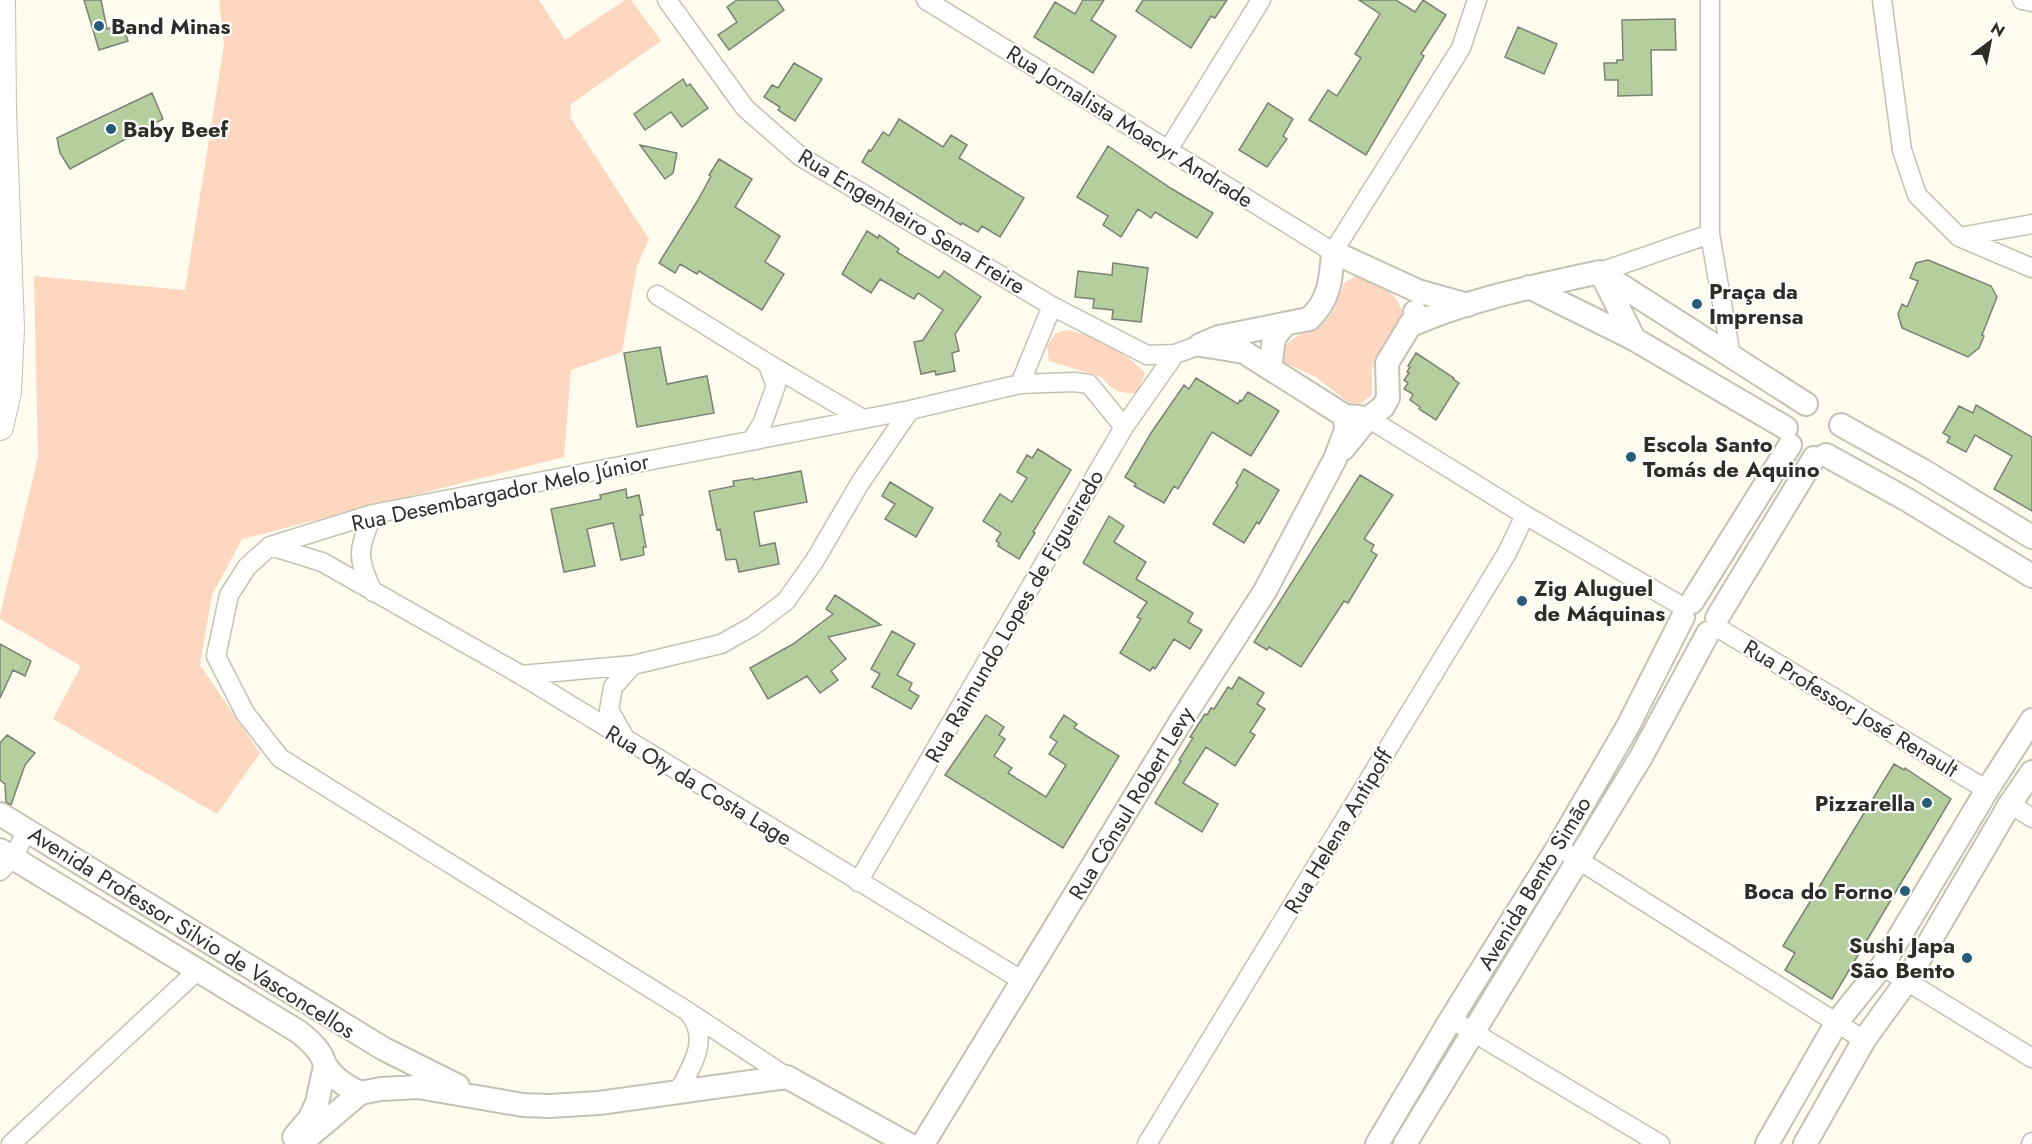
<svg xmlns="http://www.w3.org/2000/svg" width="2032" height="1144" viewBox="0 0 2032 1144" font-family="Jost,sans-serif">
<style>
.green{fill:#fdd7bf}
.building{fill:#b4ce9e;stroke:#7b8276;stroke-width:1.5}
.lines{fill:none;stroke-linecap:round;stroke-linejoin:round}
.minor-casing{stroke:#c3c2b5;stroke-width:21}
.tertiary-casing{stroke:#c3c2b5;stroke-width:26}
.secondary-casing{stroke:#c3c2b5;stroke-width:28}
.minor{stroke:#fff;stroke-width:18}
.tertiary{stroke:#fff;stroke-width:22}
.secondary{stroke:#fff;stroke-width:26}
.poi-dot{fill:#265c78;stroke:#fff;stroke-width:2}
.labels{text-anchor:middle;stroke-width:4.5;stroke-linejoin:round;paint-order:stroke}
.poi-label{font-size:22px;font-weight:bold;fill:#2e2e29;stroke:#fff;text-anchor:start}
.street-label{font-size:22px;fill:#2e2e29;stroke:#fff}
</style>
<rect width="100%" height="100%" fill="#fdfcee"/>
<!-- green -->
<path class="green" d="M219,0H539L565,40L625,0H631L661,41L571,104L570,117L649,239L637,266L622,352L571,370L564,457L242,539L212,595L200,665L260,753L217,814L53,719L81,666L0,619V615L38,457L34,276L185,290L224,45Z
M1356,276C1379,284 1402,294 1404,320L1379,352L1372,369V395L1360,404L1349,403L1316,377L1283,362L1280,355C1291,331 1309,336 1325,321C1337,310 1338,295 1345,282Z
M1066,330C1090,333 1129,354 1145,373L1137,393C1121,394 1110,390 1102,377L1049,361L1047,346L1055,334Z"/>
<!-- building -->
<path class="building" d="M84,0H101L107,29L122,24L128,41L99,50Z
M737,0H777L784,10L729,50L718,35L737,22L727,7Z
M1083,0H1104L1091,20L1116,36L1093,73L1034,37L1055,2L1075,14Z
M1143,0H1227L1215,18L1211,16L1191,48L1136,11Z
M1359,0H1396L1415,12L1423,0L1446,15L1421,54L1424,56L1366,155L1309,120L1328,90L1337,96L1361,58L1355,54L1380,14Z
M1675,19L1676,50H1651L1652,95L1618,96V80H1605L1604,63H1617V60H1623L1622,20Z
M1518,27L1557,44L1544,74L1505,57Z
M794,63L822,79L795,121L778,110L780,107L764,97L772,85L778,88Z
M683,79L687,86L690,84L708,108L682,127L671,112L645,130L634,114Z
M152,93L163,119L70,169L60,153L57,138Z
M1268,103L1293,119L1283,136L1287,139L1267,167L1239,150Z
M899,119L943,147L951,135L967,145L959,158L1024,198L1000,237L982,226L978,232L962,223L961,225L862,162L869,150L871,151L883,132L889,136Z
M640,145L677,153L673,173L665,179Z
M1108,146L1172,189L1213,213L1197,238L1155,212L1151,218L1138,209L1121,237L1103,225L1108,216L1077,197Z
M719,159L752,179L735,207L780,236L765,262L784,274L762,310L699,271L697,274L680,264L675,273L659,263L698,200L711,176L709,175Z
M867,231L878,238L879,235L899,249L897,252L939,278L944,271L981,297L955,334L959,351L952,353L955,371L936,375L935,371L921,374L914,342L923,340L943,310L918,293L914,299L880,279L871,293L842,274Z
M1928,260L1991,286L1997,297L1982,335L1984,336L1979,348L1968,357L1902,328L1898,314L1902,304L1907,307L1918,281L1910,278L1916,263Z
M1113,263L1148,268L1141,322L1112,319L1113,310L1093,308L1094,299L1075,297L1078,271L1112,275Z
M660,347L667,384L707,376L714,413L637,427L624,353Z
M1416,353L1454,378L1453,379L1459,383L1436,420L1419,409L1420,407L1410,400L1413,394L1404,389L1408,383L1404,380L1409,373L1407,372L1410,367L1408,366Z
M1196,378L1238,404L1240,400L1242,401L1248,392L1279,411L1251,456L1212,432L1178,489L1174,486L1164,503L1134,486L1136,484L1125,477L1151,433L1184,385L1189,389Z
M1976,405L2032,437V511L1994,489L2012,456L1975,435L1966,452L1947,442L1950,437L1943,433L1959,406L1973,413Z
M1038,449L1071,470L1033,532L1035,533L1019,559L998,546L999,543L996,541L1001,533L983,521L1000,494L1012,502L1027,478L1017,472L1027,455L1032,458Z
M1244,469L1279,490L1259,524L1257,522L1244,543L1213,524L1238,485L1236,483Z
M801,471L807,502L754,512L760,546L775,543L779,564L739,572L736,559L726,560L720,529L717,530L709,491L734,486L733,481L753,478L754,480Z
M1360,475L1393,495L1364,539L1374,545L1371,551L1377,555L1348,603L1344,601L1301,667L1269,647L1267,650L1254,642Z
M890,482L933,508L916,537L885,519L895,504L882,496Z
M626,489L627,498L639,495L643,515H640L646,547H643L644,555L621,560L613,523L587,529L595,566L564,572L551,509L601,499L600,495Z
M1109,516L1124,526L1114,542L1146,562L1136,579L1193,613L1188,622L1202,630L1190,649L1174,639L1155,669L1153,667L1150,671L1120,653L1141,619L1137,617L1147,602L1083,563Z
M835,595L881,625L828,637L846,659L831,671L838,680L820,693L807,676L768,699L750,668L793,644L833,614L826,609Z
M892,631L915,644L897,675L912,683L909,690L919,696L911,709L872,687L880,674L871,669Z
M0,644L31,661L25,676L13,670L0,698Z
M1239,677L1264,693L1257,704L1265,709L1250,732L1255,735L1235,766L1206,747L1183,783L1218,804L1202,832L1155,803L1181,761L1179,760L1193,738L1190,737L1205,714L1207,715L1211,708L1214,709L1228,687L1232,689Z
M986,715L1004,727L999,735L1005,739L994,756L1012,768L1008,773L1046,797L1066,765L1049,754L1057,742L1050,737L1064,715L1077,724L1074,728L1119,756L1063,848L945,775Z
M7,735L35,753L25,765L11,805L6,802L5,784L0,780V743Z
M1894,764L1904,770L1905,768L1951,799L1832,999L1785,970L1795,953L1783,946Z"/>
<g class="lines">
<defs>
<path id="minor" d="M667,0L745,108L801,157L1052,306L1147,355L1175,354L1200,345
M926,0L1333,252L1461,48L1477,0
M1710,0V234L1731,356
M1882,0L1902,150L1917,195L1959,237L2032,268
M2022,0L2032,2
M1168,150L1261,0
M1959,237L2032,224
M1600,272L1710,234
M657,295L767,363L863,419
M1020,384L1052,306
M1368,418L1525,515L1685,608
M751,441L763,422L776,385L767,363
M270,546L322,562L521,675L1023,981
M373,592C356,557 358,550 373,514
M1715,626L1987,790
M521,675L633,665L721,644L753,626L786,601L815,560L860,483L910,410
M625,738L609,710L613,687L633,665
M2010,804L2032,818
M1569,854L1864,1040
M0,871L13,858L27,830
M858,882L1124,427L1175,354
M1882,966L2032,1058
M1451,1019L1660,1144
M787,1077L687,1011L280,758L245,713L216,656L229,595L247,567L270,546L373,514L910,410L1020,384L1074,382L1089,384L1124,427
M678,1092C692,1066 711,1038 688,1012
M11,1144L198,970
M1147,1144L1507,553L1525,515
M2031,1144L2032,1142"/>
<path id="tertiary" d="M1601,273L1634,339
M1529,287L1634,339L1786,428
M1409,326C1469,299 1536,286 1600,272L1806,404
M1200,345L1219,337L1309,319C1330,300 1331,279 1333,252L1418,291L1468,305
M1201,345L1244,352L1345,416L1359,417
M1270,368L1274,338L1284,325
M1841,425L1922,470L2032,537
M1343,449L1368,418L1383,407L1388,398L1387,363L1415,317V312
M1826,455L1904,498L2032,576
M1692,602L1790,445
M1717,618L1814,458
M0,814L384,1049L458,1086
M0,850L299,1032C308,1039 317,1047 322,1057C324,1060 324,1064 326,1066C334,1079 347,1087 360,1093
M294,1137L310,1118L317,1103L325,1066
M300,1144L360,1093L381,1089L418,1087L523,1105L550,1106L599,1103L787,1077L908,1144
M923,1144L1181,721L1265,591L1335,459L1346,430L1345,416
M1377,1144L1451,1019L1558,847L1628,726L1683,617
M1405,1144L1641,757L1708,633
M1767,1144L1837,1022L1882,966L1987,790L2032,720
M1805,1144L1864,1040L1906,982L2010,804L2032,772"/>
<path id="secondary" d="M0,427L8,392L11,328L3,111L2,0"/>
</defs>
<!-- minor casing -->
<use href="#minor" class="minor-casing"/>
<!-- tertiary casing -->
<use href="#tertiary" class="tertiary-casing"/>
<!-- secondary casing -->
<use href="#secondary" class="secondary-casing"/>
<!-- minor -->
<use href="#minor" class="minor"/>
<!-- tertiary -->
<use href="#tertiary" class="tertiary"/>
<!-- secondary -->
<use href="#secondary" class="secondary"/>
</g>
<!-- markers -->
<g class="poi-dot">
<circle cx="99" cy="26" r="6"/>
<circle cx="111" cy="129" r="6"/>
<circle cx="1697" cy="304" r="6"/>
<circle cx="1631" cy="457" r="6"/>
<circle cx="1522" cy="601" r="6"/>
<circle cx="1927" cy="803" r="6"/>
<circle cx="1905" cy="891" r="6"/>
<circle cx="1967" cy="958" r="6"/>
</g>
<g class="labels">
<!-- poi labels -->
<g class="poi-label">
<text x="111" y="34">Band Minas</text>
<text x="123" y="137">Baby Beef</text>
<text x="1709" y="299">Praça da<tspan x="1709" dy="25">Imprensa</tspan></text>
<text x="1643" y="452">Escola Santo<tspan x="1643" dy="25">Tomás de Aquino</tspan></text>
<text x="1534" y="596">Zig Aluguel<tspan x="1534" dy="25">de Máquinas</tspan></text>
<text x="1915" y="811" text-anchor="end">Pizzarella</text>
<text x="1893" y="899" text-anchor="end">Boca do Forno</text>
<text x="1955" y="953" text-anchor="end">Sushi Japa<tspan x="1955" dy="25">São Bento</tspan></text>
</g>
<!-- street labels -->
<g class="street-label">
<text transform="translate(1130 126) rotate(32)" y="8">Rua Jornalista Moacyr Andrade</text>
<text transform="translate(912 221) rotate(31)" y="8">Rua Engenheiro Sena Freire</text>
<text transform="translate(500 492) rotate(-12)" y="8">Rua Desembargador Melo Júnior</text>
<text transform="translate(1014 616) rotate(-60)" y="8">Rua Raimundo Lopes de Figueiredo</text>
<text transform="translate(1851 708) rotate(31)" y="8">Rua Professor José Renault</text>
<text transform="translate(699 785) rotate(31)" y="8">Rua Oty da Costa Lage</text>
<text transform="translate(1131 803) rotate(-59)" y="8">Rua Cônsul Robert Levy</text>
<text transform="translate(1338 831) rotate(-59)" y="8">Rua Helena Antipoff</text>
<text transform="translate(1534 883) rotate(-59)" y="8">Avenida Bento Simão</text>
<text transform="translate(192 932) rotate(32)" y="8">Avenida Professor Silvio de Vasconcellos</text>
</g>
</g>
<!-- north arrow -->
<g transform="translate(1990 42) rotate(32)" stroke="#ffffff" stroke-width="4.5" paint-order="stroke">
<path d="M0-4.5L10 22L0 15L-10 22Z" fill="#2e2e29"/>
<text y="-9" font-size="16" font-weight="bold" text-anchor="middle" fill="#2e2e29">N</text>
</g>
</svg>
